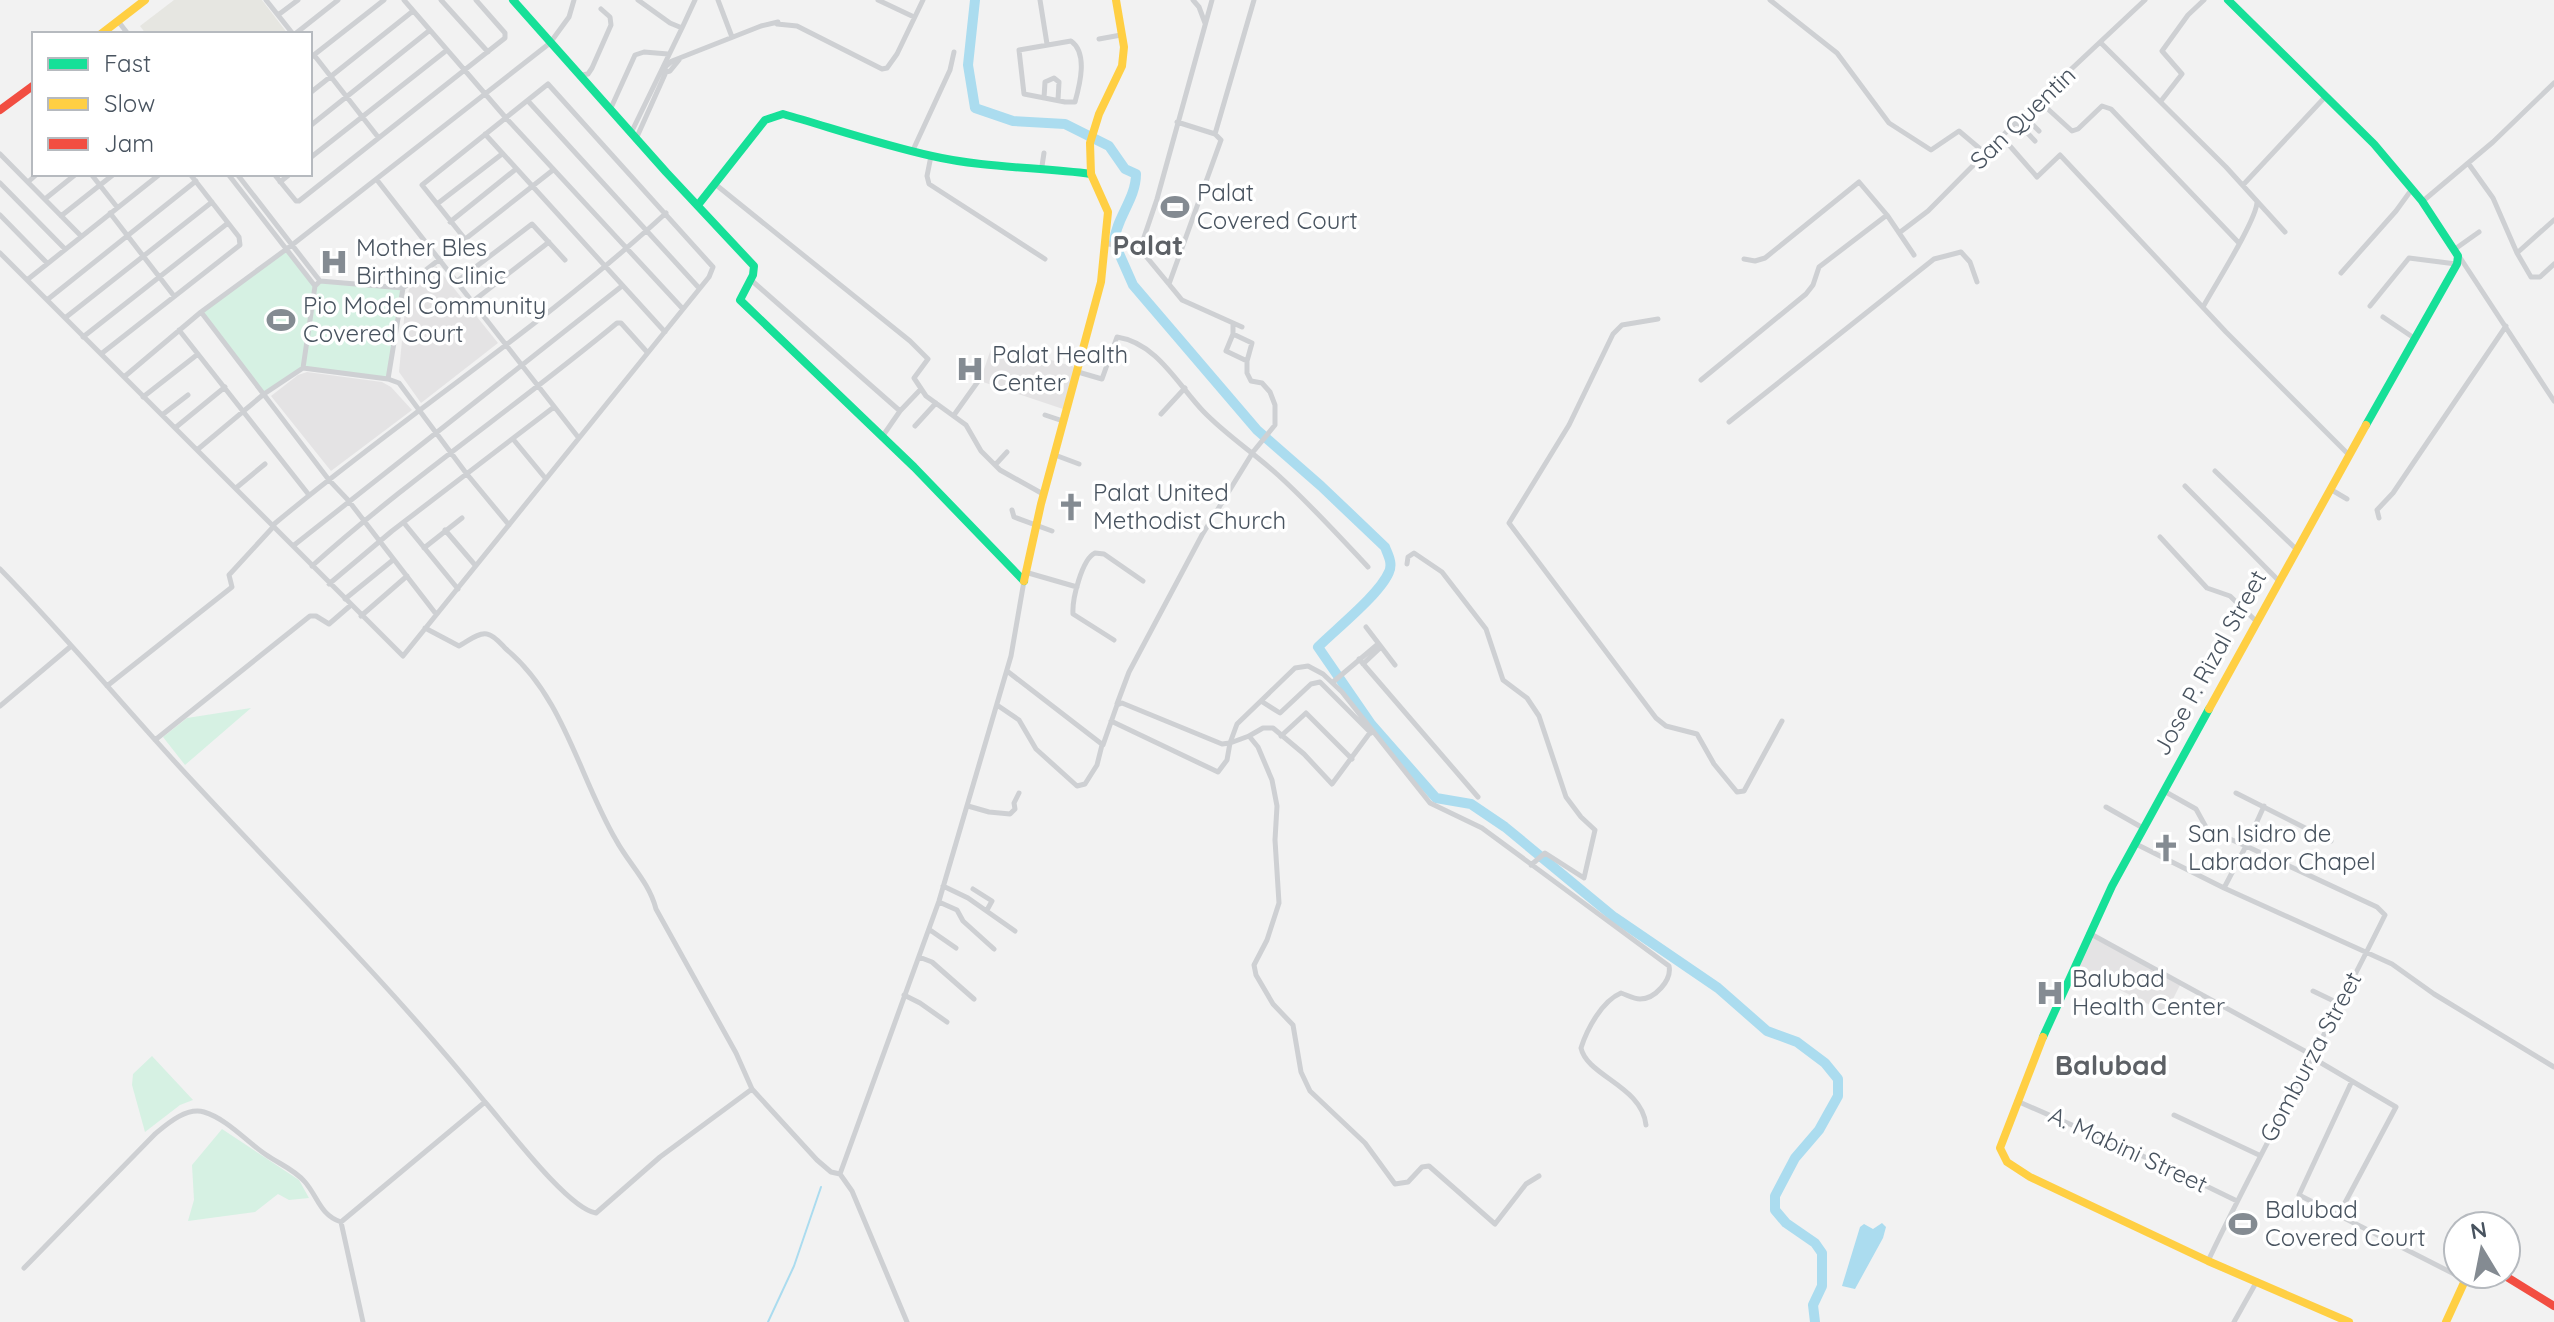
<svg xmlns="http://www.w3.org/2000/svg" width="2554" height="1322" viewBox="0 0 2554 1322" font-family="Quicksand,sans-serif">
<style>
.commercial{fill:#e6e6e1}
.education{fill:#e4e3e4}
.green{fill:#d6f1e3}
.water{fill:#abdcef}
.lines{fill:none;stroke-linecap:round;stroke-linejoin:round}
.stream{stroke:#abdcef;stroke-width:2}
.river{stroke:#abdcef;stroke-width:10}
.street{stroke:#ced0d3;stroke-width:5}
.fast{stroke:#16e098;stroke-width:8}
.slow{stroke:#ffcf43;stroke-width:8}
.jam{stroke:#f24e42;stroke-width:8}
.labels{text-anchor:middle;stroke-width:7;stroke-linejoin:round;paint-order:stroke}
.street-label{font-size:24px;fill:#48535f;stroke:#fff}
.poi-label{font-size:24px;fill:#48535f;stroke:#fff;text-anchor:start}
.quarter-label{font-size:28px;font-weight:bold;fill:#5d6166;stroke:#fff}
</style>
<rect width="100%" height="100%" fill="#f2f2f2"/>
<!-- commercial -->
<path class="commercial" d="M174,0H262L288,34H146L140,26Z"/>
<!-- education -->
<path class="education" d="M436,266L498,343L421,403L399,372L405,309L409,289Z
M993,343L1075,367L1063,409L980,381Z
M307,372L382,382L391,387L412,410L331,471L271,396L298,375Z
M2091,935L2181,983L2166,1013L2074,967Z"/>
<!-- green -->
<path class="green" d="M287,248L314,285L320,281L403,288L388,379L303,368L264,394L201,312Z
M251,708L185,765L163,737L187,718Z
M152,1056L193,1100L180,1105L145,1132L132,1085L133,1074Z
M222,1129L299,1180L309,1198L289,1200L278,1194L255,1212L188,1221L194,1200L192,1165Z"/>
<!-- water -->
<path class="water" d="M1882,1223L1886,1227L1883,1238L1855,1289L1842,1286L1860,1227L1864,1224L1873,1229Z"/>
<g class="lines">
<!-- stream -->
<path class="stream" d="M768,1322L794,1266L821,1187"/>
<!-- river -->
<path class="river" d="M975,0L968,65L975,108L1013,121L1065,124L1109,146L1125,169L1136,174C1136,199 1116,218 1114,242L1133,285L1257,430L1321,486L1385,547C1388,555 1393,563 1389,572C1380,594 1336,629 1318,647L1371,724L1436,798L1471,804L1505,827L1614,917L1718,988L1767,1031L1797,1042L1825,1063L1838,1079V1096L1819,1130L1795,1158L1775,1196V1210L1786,1223L1815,1243L1822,1253V1286L1813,1305L1815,1322"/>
<!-- street -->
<path class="street" d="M266,0L293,34
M404,0L506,118L682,308
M441,0L488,52
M718,0L732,37
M878,0L914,17
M1040,0L1047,44
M1193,0L1199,7L1205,23
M1770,0L1837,53L1889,123L1931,150L1959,131L1985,153
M278,15L298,0
M118,21L128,34
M682,28L695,0
M295,34L338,0
M1099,39L1121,35
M1071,41C1088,53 1080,84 1075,102H1065L1024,94L1019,50Z
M2101,43L2226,167L2285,232
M314,55L378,137
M310,58L384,0
M666,72L670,71L679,60
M581,75L588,74L592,68L611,25L610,17L601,9
M310,93L413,11
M1044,98L1045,82L1054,78L1059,82L1058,100
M2038,100L2072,131L2078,129L2102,106L2111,109L2238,242
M528,101L699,288
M2161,101L2182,74L2162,51L2188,15L2204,0
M610,110L635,55L644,52L668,54
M2023,115L2039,131
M2017,122L2035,141
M310,126L430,30
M631,133L682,28L670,23L638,0
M485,134L665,332
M1215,134L1254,0
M2002,137L2037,177L2060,155L2226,332L2349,455
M636,139L666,72L665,67L672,61L761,26L778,22L777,24L797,26L882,69L887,68L897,54L923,0
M913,150L950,70L954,52
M0,154L81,236
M931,156L927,176L929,184L1045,259
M310,158L447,50
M2468,163L2493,198L2517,253L2531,277H2540L2554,264
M1042,166L1044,153
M91,174L117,207
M228,174L315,286
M237,174L320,281
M274,174L296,201H299L505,38V33L476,0
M377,180L578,437
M28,182L37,174
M280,182L290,174
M0,183L65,249
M715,184L910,341L928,359L914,378L926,396L966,425L981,451L1000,470L1043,494
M2243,185L2326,96
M45,199L76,174
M2423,201L2493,142L2554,83
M437,204L502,154
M110,213L174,296
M0,215L47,263
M61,216L114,174
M450,222L516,169
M1899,233L1928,211L2033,105L2145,0
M1106,244L1127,245L1140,249L1182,300L1242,327
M1140,249L1157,199L1212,0
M2455,249L2479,232
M0,253L403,656L709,277L713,267L548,84L422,185L465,239
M2517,253L2554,220
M2459,256L2554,401
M1744,259L1755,261L1765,258L1859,182L1887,215L1914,255
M2341,273L2396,211L2412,189
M27,280L160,174
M751,280L900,411
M456,282L532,224L565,260
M1169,284L1221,140L1215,134L1177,122
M47,300L196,181
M472,302L549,242
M2370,306L2409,258L2456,264
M2203,307C2214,287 2257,219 2257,202
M201,312L329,480L348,500L436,614
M2383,317L2414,338
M65,318L212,202
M1658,319L1622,325L1613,334L1569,425L1509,523L1656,718L1666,726L1697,734L1714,764L1737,792L1744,791L1782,721
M1233,323V334L1226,351L1247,361L1252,343L1233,334
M179,330L309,495
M83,337L228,223
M101,354L240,245L239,237L190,174
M303,368L315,286L320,281L403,288
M1078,372L1102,379L1117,337C1157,343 1178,385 1203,411C1226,435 1254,453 1278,475C1310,504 1339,536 1368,567
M124,377L201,312L292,245L550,43L569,17L574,0
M388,379L403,288L553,170
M1701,380L1806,294L1813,285L1819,267L1887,215
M143,397L198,354
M1161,414L1185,388
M162,415L188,395
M954,415L979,380
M1045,415L1063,421
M1729,422L1934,259L1961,252L1970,262L1977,282
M915,426L936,403
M175,428L225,387
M882,437L900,411L920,390
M513,439L546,479
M197,450L264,394L303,368L388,379L399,383L466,473L509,525
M1055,455L1079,464
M996,464L1007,452
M2215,471L2295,548
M2185,486L2279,581
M236,488L265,464
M2330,489L2347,499
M1012,510L1014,517L1052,531
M2379,518L2377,510L2393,493L2506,326
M404,523L458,589
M273,525C401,418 543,326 666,213
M445,530L475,565
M2160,537L2207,588L2230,596L2257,622
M293,546L622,286
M424,548L462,518
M1407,564L1408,557L1414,553L1442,572L1486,629L1503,680L1527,698L1539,716L1566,797L1581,817L1595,830L1584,878L1545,853L1531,865
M312,566C409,479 517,406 617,323H621L647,352
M0,569C65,635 124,707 187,775C287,883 392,987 485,1102
M1025,572L1077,587
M329,584L392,531L554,407
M345,599L393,560
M361,616L407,576
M1366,627L1395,665
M425,628L459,646C467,642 478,632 487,634C494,635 501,644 506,649C564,697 579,777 616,840C629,864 649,882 656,909L736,1053L752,1089L817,1160L831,1172L840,1174L852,1191L907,1322
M1114,640L1073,614C1072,599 1082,559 1095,553L1104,554L1143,581
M1359,659L1478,797
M1363,664L1380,648
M1007,671L1103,745L1117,705L1122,703L1222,744L1230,743L1237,724L1295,668L1308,666L1323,674L1342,692L1430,803L1482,828L1669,966C1672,980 1655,999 1640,999C1634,999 1627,995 1621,993C1602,1001 1587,1029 1581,1048C1587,1076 1642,1086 1646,1125
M1333,682L1378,644
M107,686L232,587L229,575L274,526
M1261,701L1280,713L1311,684L1320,682L1371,733
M1117,704L1129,672L1202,535L1253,452L1275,425V405L1270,392L1262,383L1251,381L1247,373V361
M997,705L1019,720L1036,749L1077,786L1085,784L1097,765L1102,745
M0,706L70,647
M1111,721L1218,772L1227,760L1230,743L1249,736L1258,747L1272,780L1277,806L1275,840L1279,903L1267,940L1254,965L1256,975L1273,1004L1293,1025L1301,1072L1310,1091L1365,1143L1395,1184L1408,1182L1422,1167L1429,1166L1495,1224L1526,1184L1539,1176
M1249,736L1263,728H1273L1304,754L1332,784L1372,730
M1281,736L1306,713L1352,759
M155,740L310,616H316L329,624L351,605
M2164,791L2196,809L2207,829L2246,846L2224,888
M2236,793L2331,841
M968,806L989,812L1010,814L1015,809L1014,803L1019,793
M2106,807L2143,828
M2136,844L2224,888L2392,964L2434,994L2554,1067
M943,886L968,898L1015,931
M973,889L992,901L987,910
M939,902L957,910L963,921L994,949
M930,930L956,948
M2089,933L2312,1055
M919,957L932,962L974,999
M2313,991L2340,1004
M904,995L920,1003L947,1022
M2311,1057L2396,1107L2339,1214
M2352,1081L2299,1195L2464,1279
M2017,1101L2163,1165L2237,1201
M2174,1115L2259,1155
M840,1174L939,901L1011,656L1024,581
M2208,1261C2264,1144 2328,1031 2385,915L2377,907L2246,846L2264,806
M24,1268L155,1134C167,1124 186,1107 204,1112C227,1119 246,1141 265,1154C279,1164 294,1169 305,1182C318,1197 320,1215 341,1222
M363,1322L341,1222L485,1102C506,1126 568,1209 596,1213L660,1157L752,1089
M2234,1322L2257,1281"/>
<!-- fast -->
<path class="fast" d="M513,0L666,172L754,266L753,275L740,300L914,467L1024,581
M2228,0L2374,144L2422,201L2458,256L2457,264L2366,425
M698,205L765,120L783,114C832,128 882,145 932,156C984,168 1038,167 1091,174
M2043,1037L2112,886L2209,709"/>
<!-- slow -->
<path class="slow" d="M101,34L145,0
M1024,581L1041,504L1101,282L1108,212L1091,174L1090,143L1099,114L1122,66L1124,47L1116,0
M2209,709L2366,425
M2043,1037L2000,1148L2007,1162L2030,1177L2208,1261L2349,1322
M2446,1322L2468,1274"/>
<!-- jam -->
<path class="jam" d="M0,110L34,85
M2502,1274L2554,1306"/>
</g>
<!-- icons -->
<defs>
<symbol id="stadium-bare" viewBox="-9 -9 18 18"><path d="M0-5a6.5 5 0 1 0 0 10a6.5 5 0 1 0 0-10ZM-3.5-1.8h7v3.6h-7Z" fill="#848b92" stroke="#fff" stroke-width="2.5" paint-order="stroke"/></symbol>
<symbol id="hospital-bare" viewBox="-9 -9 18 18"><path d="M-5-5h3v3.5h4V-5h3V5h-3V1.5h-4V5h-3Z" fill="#848b92" stroke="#fff" stroke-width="2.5" paint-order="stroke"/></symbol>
<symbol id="church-bare" viewBox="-9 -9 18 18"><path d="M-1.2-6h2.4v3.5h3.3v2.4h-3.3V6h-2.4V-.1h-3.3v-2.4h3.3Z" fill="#848b92" stroke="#fff" stroke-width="2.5" paint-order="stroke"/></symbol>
</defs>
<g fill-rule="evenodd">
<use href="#stadium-bare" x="1155" y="187" width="40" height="40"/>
<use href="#hospital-bare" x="314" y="242" width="40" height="40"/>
<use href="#stadium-bare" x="261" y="300" width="40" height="40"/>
<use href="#hospital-bare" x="950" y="349" width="40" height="40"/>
<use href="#church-bare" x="1051" y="487" width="40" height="40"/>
<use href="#church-bare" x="2146" y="828" width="40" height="40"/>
<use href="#hospital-bare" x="2030" y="973" width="40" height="40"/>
<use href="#stadium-bare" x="2223" y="1204" width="40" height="40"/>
</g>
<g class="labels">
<!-- street labels -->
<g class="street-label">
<text transform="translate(2023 118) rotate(-44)" y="8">San Quentin</text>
<text transform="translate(2210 663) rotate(-61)" y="8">Jose P. Rizal Street</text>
<text transform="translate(2311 1057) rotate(-62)" y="8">Gomburza Street</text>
<text transform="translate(2128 1150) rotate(25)" y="8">A. Mabini Street</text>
</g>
<!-- poi labels -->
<g class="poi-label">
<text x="1197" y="201">Palat<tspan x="1197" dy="28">Covered Court</tspan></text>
<text x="356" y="256">Mother Bles<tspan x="356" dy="28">Birthing Clinic</tspan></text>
<text x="303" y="314">Pio Model Community<tspan x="303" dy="28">Covered Court</tspan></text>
<text x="992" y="363">Palat Health<tspan x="992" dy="28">Center</tspan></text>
<text x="1093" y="501">Palat United<tspan x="1093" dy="28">Methodist Church</tspan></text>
<text x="2188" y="842">San Isidro de<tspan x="2188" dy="28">Labrador Chapel</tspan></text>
<text x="2072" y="987">Balubad<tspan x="2072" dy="28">Health Center</tspan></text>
<text x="2265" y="1218">Balubad<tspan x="2265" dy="28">Covered Court</tspan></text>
</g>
<!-- quarter labels -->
<g class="quarter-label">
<text x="1148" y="255">Palat</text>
<text x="2111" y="1075">Balubad</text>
</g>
</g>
<!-- legend -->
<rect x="32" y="32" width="280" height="144" fill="#ffffff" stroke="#b6babf" stroke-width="2"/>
<rect x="48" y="58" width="40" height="12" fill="#16e098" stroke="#b6babf" stroke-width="2"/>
<text x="104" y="72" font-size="24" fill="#48535f">Fast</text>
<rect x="48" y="98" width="40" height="12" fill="#ffcf43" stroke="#b6babf" stroke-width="2"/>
<text x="104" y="112" font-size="24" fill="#48535f">Slow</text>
<rect x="48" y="138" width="40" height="12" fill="#f24e42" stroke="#b6babf" stroke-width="2"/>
<text x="104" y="152" font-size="24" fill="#48535f">Jam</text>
<!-- north arrow -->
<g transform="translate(2482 1250) rotate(350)"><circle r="38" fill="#ffffff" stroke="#b6babf" stroke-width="2"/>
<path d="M0-6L14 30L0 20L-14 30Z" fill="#848b92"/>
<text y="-12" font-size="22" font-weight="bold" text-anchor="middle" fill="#48535f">N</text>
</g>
</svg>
